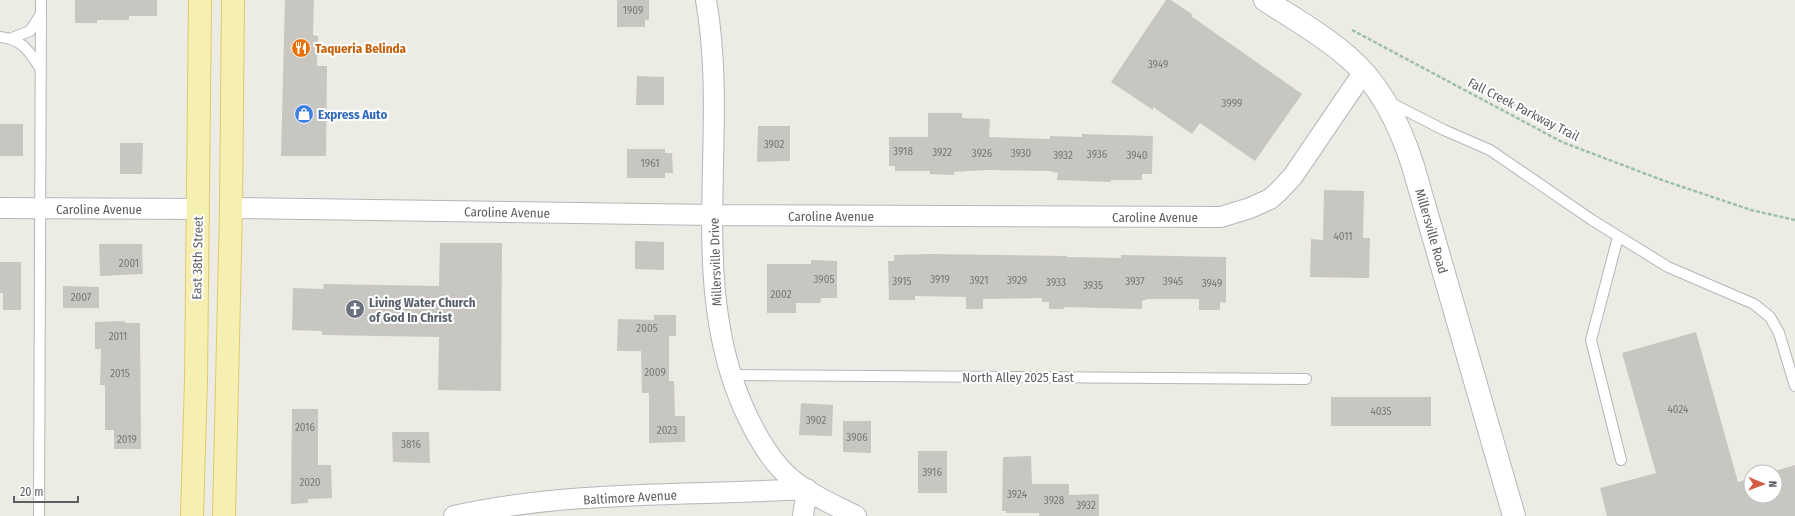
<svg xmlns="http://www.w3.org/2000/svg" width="1795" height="516" viewBox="0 0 1795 516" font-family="'Fira Sans Condensed',sans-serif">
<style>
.building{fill:#c8c6c1}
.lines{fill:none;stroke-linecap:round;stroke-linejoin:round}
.lane-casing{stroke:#b4b6ba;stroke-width:12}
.street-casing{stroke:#b4b6ba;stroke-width:22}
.secondary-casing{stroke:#b6b8bc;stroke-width:24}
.primary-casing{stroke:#e0ca6a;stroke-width:24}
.path{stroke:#9dc0aa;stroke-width:2.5;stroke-dasharray:4 2;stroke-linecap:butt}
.lane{stroke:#fff;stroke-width:10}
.street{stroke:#fff;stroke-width:20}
.secondary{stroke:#fff;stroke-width:22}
.primary{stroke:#f5f0b1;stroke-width:22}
.labels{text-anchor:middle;stroke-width:4;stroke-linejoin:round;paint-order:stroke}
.number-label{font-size:11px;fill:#77797a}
.food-label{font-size:13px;font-weight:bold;fill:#c56008;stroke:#fff;text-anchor:start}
.street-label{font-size:13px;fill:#5c5f63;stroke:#fff}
.shop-label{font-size:13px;font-weight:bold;fill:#366cbe;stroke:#fff;text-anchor:start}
.worship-label{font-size:13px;font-weight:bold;fill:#5b616d;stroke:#fff;text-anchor:start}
</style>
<rect width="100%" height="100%" fill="#edece4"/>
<!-- building -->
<path class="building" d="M75,0H157V16H129V20H97V23H75Z
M285,0H314L313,35L318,36L317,66H327L326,156H281Z
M617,0H649V20H645V27H617Z
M1166,0H1171L1193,15L1191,16L1302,94L1255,161L1200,123L1192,134L1153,107V110L1111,82Z
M637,76L664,77V105H636Z
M928,113H962V118L990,119L989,137L1050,139V136L1082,137V134L1153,136L1152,174H1142V180H1111V182L1057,180L1058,173L1049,171L986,170L954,172V175L930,174V171H895V166H889V137H928Z
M0,124H23V156H0Z
M758,126H790V161L757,162Z
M120,143H143L142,174H120Z
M627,149H665V153H672L673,173H665V178H627Z
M1324,190L1364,191L1363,238H1370L1369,278L1310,277L1311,239L1323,240Z
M635,241L664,242V270L635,269Z
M440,243H502L501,391L438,390L439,337L322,335V331L292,330L293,288L323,289L324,284L439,286Z
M99,244H142L143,274L100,276Z
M930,254L1067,256V257L1121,258V255L1226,257V303L1220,302V310H1199V299H1148L1142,301V309L1064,307V309H1049V302H1042V298L983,299V309H966V297L915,296V300H889L888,261H894V255Z
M811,260L837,261V298H821L820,303H796V313H767V264H811Z
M0,262H21V310H3V293H0Z
M63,286L99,287V308H63Z
M654,315H676V336H669V381H674L675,416H685V442L649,443V393H642L641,351H617L618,319L654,320Z
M125,321V323H140L141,449H114V430H105V385H100L101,349H95V322Z
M1696,332L1738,482L1751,478V496H1775V472H1772L1795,465V516H1607L1600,488L1656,473L1622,353Z
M1331,397H1431V426H1331Z
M801,403L833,405L832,436L799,435Z
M292,409H318V465H331L332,498L308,499V503L291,504Z
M843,421H871V453L843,452Z
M392,432H429L430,463L393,462Z
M918,451H947V493H918Z
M1031,456L1032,484H1069V495L1099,494V516H1039V513H1006V511H1002L1003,457Z"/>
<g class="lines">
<defs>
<path id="lane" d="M0,37C22,39 29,51 40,68
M12,38L30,31L41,14
M1391,103L1444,130L1490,150L1592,220L1668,267L1754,304L1770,317L1779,333L1795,386
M1618,237L1591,340L1621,460
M730,375L1306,379
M39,516L41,0"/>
<path id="street" d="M706,0C730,136 686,279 744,409C753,429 765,451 780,468C799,490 830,503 856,516
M0,208L198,209
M231,208L713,215L1221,217L1250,208L1270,199L1278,192L1293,176L1363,73
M454,516C569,490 690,496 807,489L803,516"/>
<path id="secondary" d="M1265,0C1293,18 1323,35 1348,57C1381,85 1400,125 1413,166L1514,516"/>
<path id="primary" d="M192,516L196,380L200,0
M224,516L231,208L233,0"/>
</defs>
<!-- lane casing -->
<use href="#lane" class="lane-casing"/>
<!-- street casing -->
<use href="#street" class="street-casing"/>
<!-- secondary casing -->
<use href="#secondary" class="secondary-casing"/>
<!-- primary casing -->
<use href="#primary" class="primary-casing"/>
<!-- path -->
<path class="path" d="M1352,30L1562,142L1662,180L1751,210L1795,220"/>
<!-- lane -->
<use href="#lane" class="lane"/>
<!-- street -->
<use href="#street" class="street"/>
<!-- secondary -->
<use href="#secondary" class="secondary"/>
<!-- primary -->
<use href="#primary" class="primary"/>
</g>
<!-- icons -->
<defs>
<symbol id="restaurant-disc" viewBox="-11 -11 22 22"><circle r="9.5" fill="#e8710a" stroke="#fff"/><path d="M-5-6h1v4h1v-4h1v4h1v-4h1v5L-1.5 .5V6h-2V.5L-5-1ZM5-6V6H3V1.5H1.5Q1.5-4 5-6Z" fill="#fff"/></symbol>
<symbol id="shop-disc" viewBox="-11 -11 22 22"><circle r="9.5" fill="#3f7fe0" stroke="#fff"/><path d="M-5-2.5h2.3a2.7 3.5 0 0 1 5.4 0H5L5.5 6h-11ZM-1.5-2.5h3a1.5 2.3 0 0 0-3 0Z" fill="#fff"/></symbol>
<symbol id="church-disc" viewBox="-11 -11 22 22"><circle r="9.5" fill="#6b7280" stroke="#fff"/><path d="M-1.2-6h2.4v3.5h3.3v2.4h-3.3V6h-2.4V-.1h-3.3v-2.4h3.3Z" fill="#fff"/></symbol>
</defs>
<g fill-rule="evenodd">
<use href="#restaurant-disc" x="290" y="37" width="22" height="22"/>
<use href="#shop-disc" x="293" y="103" width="22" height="22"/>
<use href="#church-disc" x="344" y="298" width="22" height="22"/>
</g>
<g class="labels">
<!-- number labels -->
<g class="number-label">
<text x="633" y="14">1909</text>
<text x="1158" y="68">3949</text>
<text x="1232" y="107">3999</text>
<text x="774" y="148">3902</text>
<text x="903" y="155">3918</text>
<text x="942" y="156">3922</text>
<text x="982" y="157">3926</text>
<text x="1021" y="157">3930</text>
<text x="1097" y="158">3936</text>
<text x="1063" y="159">3932</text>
<text x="1137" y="159">3940</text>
<text x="650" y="167">1961</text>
<text x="1343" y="240">4011</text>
<text x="129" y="267">2001</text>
<text x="824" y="283">3905</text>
<text x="940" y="283">3919</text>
<text x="979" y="284">3921</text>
<text x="1017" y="284">3929</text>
<text x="902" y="285">3915</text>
<text x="1135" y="285">3937</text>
<text x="1173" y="285">3945</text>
<text x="1056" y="286">3933</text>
<text x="1212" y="287">3949</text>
<text x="1093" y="289">3935</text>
<text x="781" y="298">2002</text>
<text x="81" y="301">2007</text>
<text x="647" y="332">2005</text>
<text x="118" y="340">2011</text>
<text x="655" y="376">2009</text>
<text x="120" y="377">2015</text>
<text x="1678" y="413">4024</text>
<text x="1381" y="415">4035</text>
<text x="816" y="424">3902</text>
<text x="305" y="431">2016</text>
<text x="667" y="434">2023</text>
<text x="857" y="441">3906</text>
<text x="127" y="443">2019</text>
<text x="411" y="448">3816</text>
<text x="932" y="476">3916</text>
<text x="310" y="486">2020</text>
<text x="1017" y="498">3924</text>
<text x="1054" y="504">3928</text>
<text x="1086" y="509">3932</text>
</g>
<!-- food labels -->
<g class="food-label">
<text x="315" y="53">Taqueria Belinda</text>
</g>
<!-- street labels -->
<g class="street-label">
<text transform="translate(1524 109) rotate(27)" y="5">Fall Creek Parkway Trail</text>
<text x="99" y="214">Caroline Avenue</text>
<text transform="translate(507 212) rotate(1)" y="5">Caroline Avenue</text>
<text x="831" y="221">Caroline Avenue</text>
<text x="1155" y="222">Caroline Avenue</text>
<text transform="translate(1432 231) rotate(74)" y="5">Millersville Road</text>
<text transform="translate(197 258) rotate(-89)" y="5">East 38th Street</text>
<text transform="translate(715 262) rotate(-92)" y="5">Millersville Drive</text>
<text x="1018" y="382">North Alley 2025 East</text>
<text transform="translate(630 497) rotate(-3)" y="5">Baltimore Avenue</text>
</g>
<!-- shop labels -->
<g class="shop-label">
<text x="318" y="119">Express Auto</text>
</g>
<!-- worship labels -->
<g class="worship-label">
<text x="369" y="307">Living Water Church<tspan x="369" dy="15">of God In Christ</tspan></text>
</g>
</g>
<!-- north arrow -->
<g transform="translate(1763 484) rotate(91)"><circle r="19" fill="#ffffff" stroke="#bebfc1"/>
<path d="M0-3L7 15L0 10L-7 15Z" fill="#d45c43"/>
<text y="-6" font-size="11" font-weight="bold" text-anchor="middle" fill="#5c5f63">N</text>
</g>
<!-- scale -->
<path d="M14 496v6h64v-6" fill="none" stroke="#5c5f63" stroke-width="2"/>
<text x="20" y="496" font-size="12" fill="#5c5f63" stroke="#ffffff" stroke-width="3" paint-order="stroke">20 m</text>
</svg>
